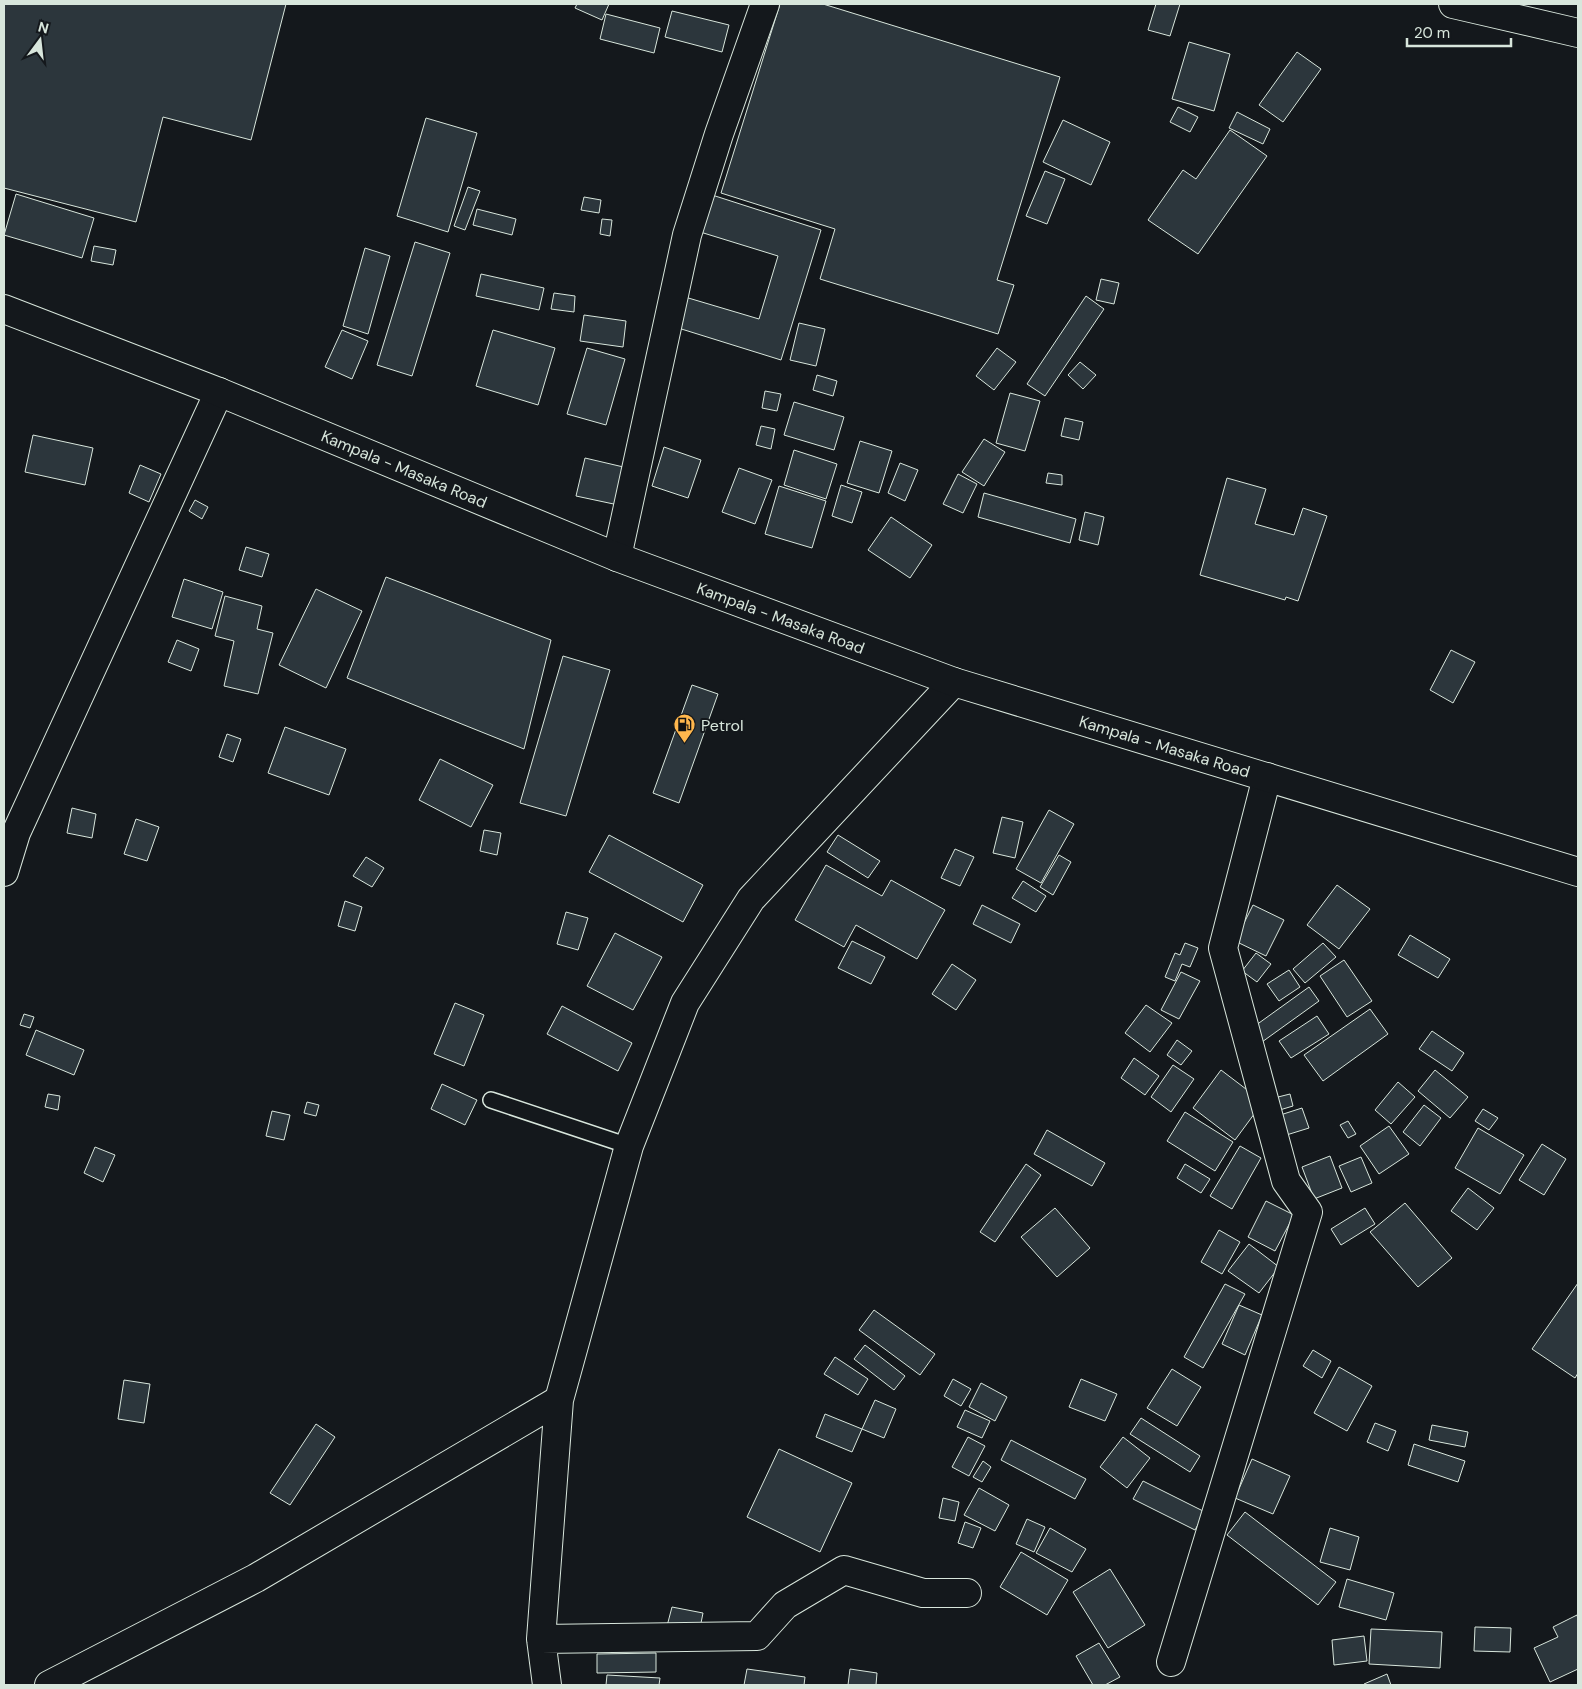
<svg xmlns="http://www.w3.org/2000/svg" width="1582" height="1689" viewBox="0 0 1582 1689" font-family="'DM Sans',sans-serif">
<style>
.building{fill:#2c363c;stroke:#d8e6dc}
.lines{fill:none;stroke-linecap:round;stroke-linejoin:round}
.service-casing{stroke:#d8e6dc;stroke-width:18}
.minor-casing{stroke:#d8e6dc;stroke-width:30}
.primary-casing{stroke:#d8e6dc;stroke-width:30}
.service{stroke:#14181c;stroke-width:15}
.minor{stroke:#14181c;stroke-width:28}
.primary{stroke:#14181c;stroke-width:28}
.labels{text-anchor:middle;stroke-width:4;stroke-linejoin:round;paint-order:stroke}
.street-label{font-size:16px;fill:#d8e6dc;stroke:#14181c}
.poi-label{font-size:16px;fill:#d8e6dc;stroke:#14181c;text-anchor:start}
</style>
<rect width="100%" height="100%" fill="#14181c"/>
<!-- building -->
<path class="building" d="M4,4H286L251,140L163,117L136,222L4,188Z
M577,4H609L602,20L575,8Z
M780,4H823L1060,77L997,280L1014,285L998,334L820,279L835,229L721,193Z
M1156,4H1180L1170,36L1148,30Z
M672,11L729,25L722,52L665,37Z
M606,14L660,28L654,53L600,39Z
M1189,42L1230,54L1214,111L1172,99Z
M1297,52L1321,69L1283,122L1259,105Z
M1178,107L1198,117L1190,132L1170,122Z
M1237,112L1270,129L1263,144L1229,128Z
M426,118L477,133L448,232L397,216Z
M1063,120L1110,142L1091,185L1043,162Z
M1230,130L1267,156L1198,254L1148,220L1183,170L1196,179Z
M1045,171L1065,179L1047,224L1026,216Z
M468,187L480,191L465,230L454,226Z
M16,194L94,218L82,258L4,235Z
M709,194L821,230L781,360L675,327L685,297L759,319L778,256L697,231Z
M584,197L601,200L599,213L581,210Z
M477,209L516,219L512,235L473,225Z
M602,219L612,220L610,236L600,234Z
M415,242L450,253L412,376L377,365Z
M94,246L116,250L113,265L91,261Z
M365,248L390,256L368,334L343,326Z
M481,274L544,288L539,310L476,296Z
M1101,279L1119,283L1114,304L1096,300Z
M554,293L575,296L574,312L551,309Z
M1086,296L1104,309L1045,396L1027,384Z
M584,315L626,321L623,347L580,341Z
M799,323L825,329L816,366L790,360Z
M342,330L368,341L352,379L325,367Z
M493,330L555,348L538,405L476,386Z
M587,348L625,359L606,425L567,414Z
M997,348L1016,362L994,390L976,376Z
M1080,362L1096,375L1083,389L1068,375Z
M817,375L837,381L833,396L813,390Z
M765,391L781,394L777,411L762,408Z
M1010,393L1040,401L1025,451L996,443Z
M794,402L844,417L834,450L784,435Z
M1065,418L1083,422L1079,440L1061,436Z
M761,426L775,429L771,449L756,445Z
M33,435L93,448L85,485L25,472Z
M984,439L1005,452L984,486L962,472Z
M860,441L892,451L879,493L847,483Z
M664,447L701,460L688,498L652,486Z
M794,450L837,464L826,499L784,485Z
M585,458L632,469L623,506L576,496Z
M900,463L918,470L905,501L888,493Z
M140,465L161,474L149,502L129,493Z
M739,468L772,480L755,524L722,512Z
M1048,473L1062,475V485L1046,483Z
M958,474L977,484L963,513L943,504Z
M1227,478L1266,489L1255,524L1294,535L1303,508L1327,516L1298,601L1286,597L1285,600L1200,575Z
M841,485L862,492L852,523L832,516Z
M779,486L826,501L812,548L765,534Z
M984,493L1076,519L1070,543L978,517Z
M195,500L208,507L202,519L189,511Z
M1085,512L1104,517L1098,545L1079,540Z
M891,517L932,545L910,578L868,550Z
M246,547L269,554L262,577L239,570Z
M386,577L551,640L524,749L347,678Z
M184,579L223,592L212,629L172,617Z
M316,589L362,611L326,688L279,665Z
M225,596L262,606L257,629L273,633L258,694L224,686L234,641L215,636Z
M177,640L199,649L191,671L168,662Z
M1451,650L1475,662L1453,703L1430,690Z
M563,656L610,670L566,816L520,803Z
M692,685L718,694L679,803L653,793Z
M285,727L346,749L329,795L268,773Z
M227,734L241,739L233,762L219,757Z
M440,759L493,785L471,827L419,800Z
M72,808L96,814L92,838L67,833Z
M1049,810L1074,824L1041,883L1016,869Z
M1002,817L1023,822L1015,858L993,853Z
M136,819L159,827L147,861L124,854Z
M484,830L501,833L497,855L480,851Z
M609,835L703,885L683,922L589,872Z
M838,835L880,861L868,878L827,852Z
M955,849L974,857L960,886L941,878Z
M1059,855L1071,862L1053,895L1040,887Z
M366,857L384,868L372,887L353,876Z
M826,865L882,896L891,880L945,910L917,959L856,925L844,947L795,920Z
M1023,881L1046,896L1036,912L1012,898Z
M1337,885L1370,909L1339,949L1307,925Z
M345,901L362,907L355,931L338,926Z
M982,905L1020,924L1011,943L973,924Z
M1253,905L1284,920L1266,956L1235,941Z
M566,912L588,918L578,950L557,944Z
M615,933L662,957L633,1010L587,986Z
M1410,935L1450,959L1438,978L1398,955Z
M852,941L885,957L871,984L838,968Z
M1185,943L1198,948L1190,967L1182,964L1175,981L1165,977L1175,953L1180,955Z
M1323,943L1336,957L1305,983L1293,969Z
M1256,953L1271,964L1257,982L1242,971Z
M1344,960L1372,1001L1347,1017L1320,976Z
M952,964L976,980L956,1010L932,994Z
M1289,970L1300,987L1279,1001L1267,984Z
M1181,972L1200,981L1179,1019L1161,1010Z
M1309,987L1319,1001L1262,1042L1252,1028Z
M455,1003L484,1015L464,1066L434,1054Z
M1146,1005L1172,1023L1150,1052L1125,1033Z
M562,1006L632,1043L618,1071L547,1034Z
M1370,1009L1388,1034L1323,1081L1304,1055Z
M24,1014L34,1017L30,1028L20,1025Z
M1317,1016L1329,1034L1291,1058L1279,1041Z
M36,1030L84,1050L74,1075L26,1055Z
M1432,1031L1464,1053L1452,1071L1419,1049Z
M1177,1040L1192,1051L1181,1065L1167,1055Z
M1134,1058L1159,1076L1145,1095L1121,1078Z
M1173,1065L1194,1079L1171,1112L1151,1097Z
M1221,1070L1263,1102L1235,1140L1193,1108Z
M1435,1070L1468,1097L1450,1118L1418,1091Z
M1398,1082L1415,1097L1391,1124L1375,1110Z
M442,1084L477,1100L465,1125L431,1109Z
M48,1094L60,1096L58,1110L45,1107Z
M1290,1094L1293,1106L1273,1112L1270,1099Z
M307,1102L319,1105L316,1116L304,1113Z
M1424,1105L1441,1118L1420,1146L1403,1132Z
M1302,1108L1309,1128L1280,1137L1274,1117Z
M1483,1109L1498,1118L1489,1130L1475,1121Z
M272,1111L290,1115L284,1140L266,1136Z
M1185,1112L1233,1142L1215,1171L1167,1141Z
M1348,1121L1356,1134L1348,1138L1340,1125Z
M1389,1126L1409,1154L1379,1174L1360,1146Z
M1478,1128L1524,1155L1500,1194L1455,1168Z
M1047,1130L1105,1163L1092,1186L1034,1154Z
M1542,1144L1566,1159L1544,1195L1519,1180Z
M1240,1146L1261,1158L1232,1209L1210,1196Z
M95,1147L115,1155L103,1182L84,1173Z
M1330,1156L1342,1188L1314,1199L1302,1167Z
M1361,1157L1372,1183L1351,1192L1339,1166Z
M1026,1164L1041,1175L995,1242L980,1232Z
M1185,1164L1210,1179L1201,1193L1177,1178Z
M1468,1188L1494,1208L1477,1230L1451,1211Z
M1266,1201L1294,1215L1275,1251L1248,1237Z
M1405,1203L1452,1258L1418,1287L1370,1232Z
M1055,1208L1090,1248L1057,1277L1021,1237Z
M1365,1208L1375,1224L1341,1245L1331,1229Z
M1219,1230L1240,1242L1222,1274L1201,1262Z
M1249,1244L1279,1267L1259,1293L1228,1271Z
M1578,1283V1373L1575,1378L1532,1349Z
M1225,1284L1245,1294L1203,1368L1184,1357Z
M1239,1305L1262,1315L1245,1355L1222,1344Z
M874,1310L935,1354L920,1375L859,1330Z
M865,1345L905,1376L894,1390L854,1359Z
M1313,1350L1331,1361L1322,1378L1303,1366Z
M835,1357L868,1379L858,1395L824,1374Z
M1339,1367L1372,1386L1347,1431L1314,1413Z
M1172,1369L1201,1387L1177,1426L1147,1408Z
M953,1379L971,1389L961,1406L944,1396Z
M1081,1379L1117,1394L1105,1421L1069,1407Z
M124,1380L150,1384L144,1423L118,1419Z
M981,1383L1007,1397L995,1421L969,1407Z
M875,1400L896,1409L884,1438L862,1429Z
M965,1410L990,1421L982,1438L957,1427Z
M825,1414L862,1429L852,1452L816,1437Z
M1141,1418L1200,1456L1190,1472L1130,1434Z
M1375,1423L1396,1431L1388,1451L1367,1442Z
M316,1424L335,1437L290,1505L270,1493Z
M1432,1425L1468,1432L1465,1447L1429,1440Z
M968,1437L985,1446L969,1476L952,1467Z
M1123,1437L1150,1458L1127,1488L1100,1467Z
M1011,1440L1086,1479L1075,1499L1001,1460Z
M1414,1444L1465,1461L1458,1482L1408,1465Z
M779,1449L852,1483L820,1552L747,1517Z
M1252,1459L1290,1476L1273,1514L1235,1498Z
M983,1461L991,1467L982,1482L973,1477Z
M1143,1481L1205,1512L1195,1530L1133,1499Z
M979,1488L1009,1505L995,1531L964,1515Z
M943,1498L959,1502L955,1521L939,1518Z
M1245,1512L1336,1582L1318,1605L1227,1535Z
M1027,1519L1045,1527L1034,1552L1016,1544Z
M965,1522L981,1528L973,1548L958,1543Z
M1050,1528L1086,1549L1072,1572L1036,1553Z
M1330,1528L1359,1537L1350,1570L1320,1562Z
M1021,1552L1068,1580L1047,1615L1000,1587Z
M1110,1569L1145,1625L1108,1648L1073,1592Z
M1347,1579L1394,1593L1386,1620L1339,1607Z
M672,1607L703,1613L699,1633L667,1626Z
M1577,1615L1578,1619V1669L1550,1682L1534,1648L1558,1637L1553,1627Z
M1475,1627L1511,1628L1510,1652L1474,1651Z
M1371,1629L1442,1632L1440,1668L1369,1664Z
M1364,1636L1367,1661L1334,1665L1332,1640Z
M1099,1643L1120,1677L1105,1685H1093L1076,1656Z
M656,1653V1672L597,1673V1654Z
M747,1669L805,1677L804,1685H744Z
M850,1669L877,1673L876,1685H848Z
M1387,1674L1391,1685H1365L1364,1684Z
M607,1675L660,1678L659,1685H606Z"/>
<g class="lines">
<defs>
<path id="service" d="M491,1100L629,1146"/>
<path id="minor" d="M1453,4L1578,33
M617,557L687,235L719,134L765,4
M4,872L16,833L219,392
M541,1639L757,1636L785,1605L844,1570L923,1593H967
M1171,1662L1308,1212L1286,1181L1223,948L1267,777
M49,1685L256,1578L559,1400
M547,1685L541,1639L559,1400L629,1146L685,1003L751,899L954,682"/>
<g id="primary">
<path id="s1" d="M4,309L219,392L617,557L954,682L1578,872"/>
</g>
</defs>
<!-- service casing -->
<use href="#service" class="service-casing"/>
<!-- minor casing -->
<use href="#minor" class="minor-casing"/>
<!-- primary casing -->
<use href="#primary" class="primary-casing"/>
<!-- service -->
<use href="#service" class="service"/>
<!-- minor -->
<use href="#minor" class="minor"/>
<!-- primary -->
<use href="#primary" class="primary"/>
</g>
<!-- icons -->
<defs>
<symbol id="fuel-pin" viewBox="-11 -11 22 30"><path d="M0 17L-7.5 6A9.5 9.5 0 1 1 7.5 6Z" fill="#ffb74d" stroke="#14181c"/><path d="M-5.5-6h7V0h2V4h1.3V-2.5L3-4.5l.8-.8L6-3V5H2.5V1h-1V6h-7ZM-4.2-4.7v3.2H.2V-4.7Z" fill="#111"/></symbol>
</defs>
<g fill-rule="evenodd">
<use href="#fuel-pin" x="672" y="712" width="25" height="34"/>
</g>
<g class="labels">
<!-- street labels -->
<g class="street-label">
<text dy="6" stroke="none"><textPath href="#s1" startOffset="431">Kampala - Masaka Road</textPath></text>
<text dy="6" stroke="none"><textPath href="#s1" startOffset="836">Kampala - Masaka Road</textPath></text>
<text dy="6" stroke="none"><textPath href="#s1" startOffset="1241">Kampala - Masaka Road</textPath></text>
</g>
<!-- poi labels -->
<g class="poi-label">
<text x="701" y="731">Petrol</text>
</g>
</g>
<!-- border -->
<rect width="1582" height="1689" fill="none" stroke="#d8e6dc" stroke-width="10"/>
<!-- north arrow -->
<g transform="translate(40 40) rotate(15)" stroke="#14181c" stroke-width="4" paint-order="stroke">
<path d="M0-4L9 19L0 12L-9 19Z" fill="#d8e6dc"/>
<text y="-8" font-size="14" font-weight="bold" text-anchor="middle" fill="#d8e6dc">N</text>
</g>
<!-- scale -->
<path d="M1407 38v8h104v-8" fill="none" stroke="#d8e6dc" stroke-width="2.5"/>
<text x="1414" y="38" font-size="15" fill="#d8e6dc" stroke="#14181c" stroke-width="4" paint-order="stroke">20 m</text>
</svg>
